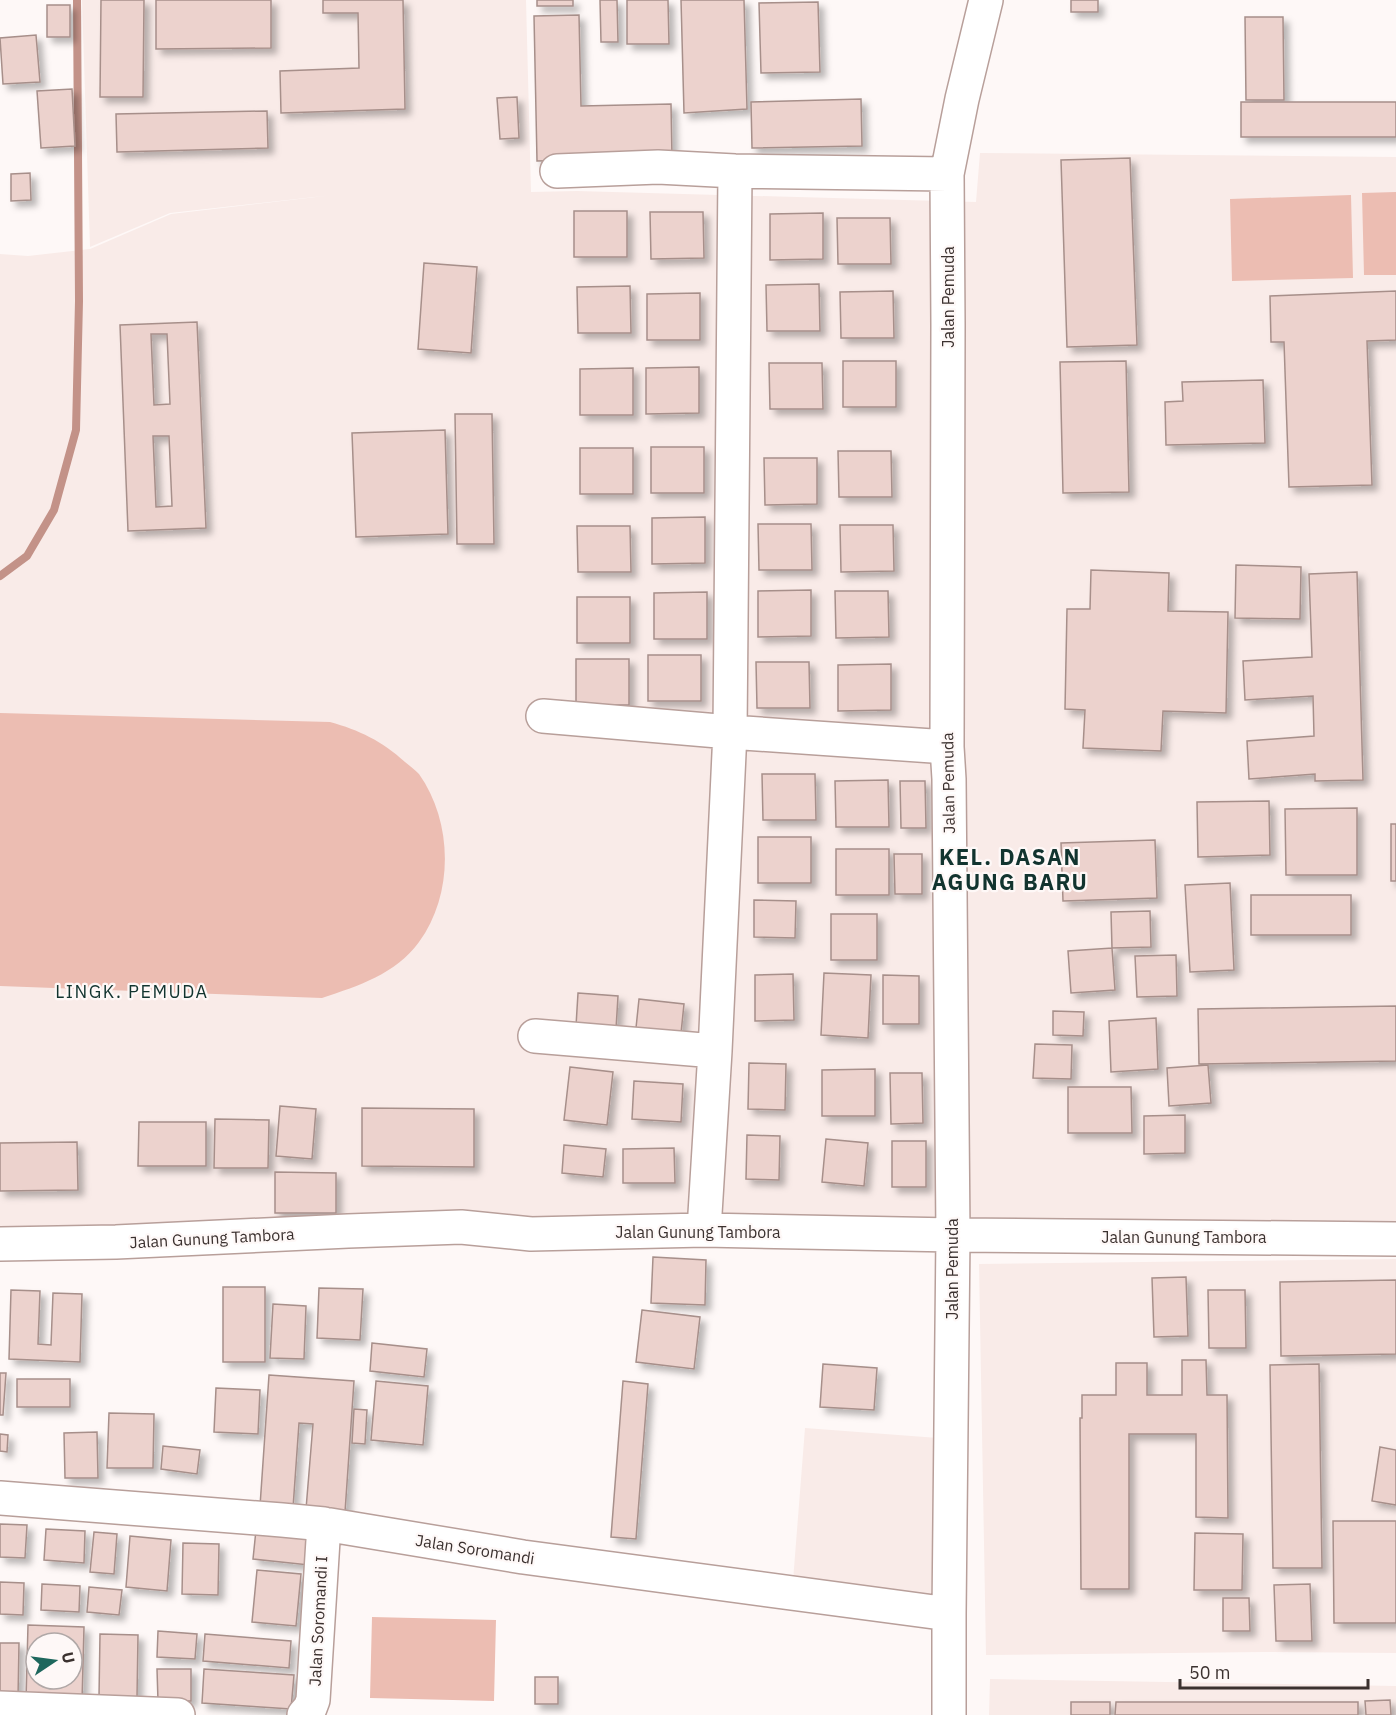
<svg xmlns="http://www.w3.org/2000/svg" width="1396" height="1715" viewBox="0 0 1396 1715" font-family="'IBM Plex Sans',sans-serif">
<style>
.built{fill:#f9ebe8}
.green{fill:#ecbdb2}
.lines{fill:none;stroke-linecap:round;stroke-linejoin:round}
.stream{stroke:#c39288;stroke-width:8}
.building{fill:#ecd2cd;stroke:#a78f8a;stroke-width:1.5;fill-rule:evenodd;filter:url(#shadow)}
.minor-casing{stroke:#b89f9a;stroke-width:36}
.minor{stroke:#fff;stroke-width:33}
.labels{text-anchor:middle;stroke-width:4.5;stroke-linejoin:round;paint-order:stroke}
.street-label{font-size:16px;fill:#3b312f;stroke:#fef8f7}
.neighbourhood-label{font-size:18px;letter-spacing:1.5px;fill:#12342f;stroke:#fef8f7}
.district-label{font-size:22px;font-weight:bold;letter-spacing:1.5px;fill:#12342f;stroke:#fef8f7}
</style>
<defs>
<filter id="shadow"><feDropShadow dx="5.5" dy="5.5" stdDeviation="3" flood-color="#0004"/></filter>
</defs>
<rect width="100%" height="100%" fill="#fef8f7"/>
<!-- built -->
<path class="built" d="M82,0H526L531,192L577,191L976,202L980,153L1396,157V1234L0,1232V254L28,256L90,249L171,214L333,195L170,213L90,247Z
M1396,1259V1653L1264,1652L986,1655L979,1264Z
M805,1428L938,1438L931,1598L793,1581Z
M990,1679L1396,1686V1715H989Z"/>
<!-- green -->
<path class="green" d="M1396,192V275H1364L1362,193Z
M1351,195L1353,278L1232,281L1230,199Z
M0,713L330,722C359,730 382,741 405,762C410,766 415,770 419,774C453,822 454,894 419,942C396,974 358,986 322,998L0,986Z
M372,1617L496,1620L494,1701L370,1698Z"/>
<g class="lines">
<!-- stream -->
<path class="stream" d="M0,576L27,556L54,510L76,430L79,301L77,0"/>
</g>
<!-- building -->
<path class="building" d="M101,0H144L143,97H100Z
M156,0H271V48L156,49Z
M323,0H403L405,109L281,113L280,71L359,68L358,13H323Z
M537,0H573V6H537Z
M600,0H617L618,42H601Z
M627,0H668L669,44H627Z
M681,0H744L747,109L684,113Z
M1071,0H1098V12H1071Z
M818,2L820,72L761,73L759,3Z
M47,5H70V37H47Z
M579,15L581,106L671,104L672,158L537,161L534,16Z
M1245,17H1283L1284,100H1246Z
M36,35L40,82L3,84L0,38Z
M72,89L75,146L41,148L37,91Z
M517,97L519,138L500,139L497,98Z
M861,99L862,146L752,148L751,102Z
M1241,102H1396V137H1241Z
M267,111L268,148L117,152L116,114Z
M1130,158L1137,345L1067,347L1061,160Z
M30,173L31,200L11,201V174Z
M574,211H627V257H574Z
M650,212H703L704,258L651,259Z
M823,213V259L770,260V214Z
M837,218H890L891,264H838Z
M424,263L477,267L471,353L418,349Z
M819,284L820,331H767L766,285Z
M630,286L631,333H578L577,287Z
M893,291L894,338H841L840,292Z
M1396,291V340L1367,341L1372,485L1289,487L1284,342H1271L1270,296Z
M700,293V340H647V294Z
M197,322L206,528L128,531L120,325ZM151,334H167L170,404L154,405ZM153,436H169L172,506L156,507Z
M843,361H896V407H843Z
M1126,361L1129,492L1063,493L1060,362Z
M769,363H822L823,409H770Z
M699,367V413L646,414V368Z
M633,368V415H580V369Z
M1263,380L1265,443L1166,445L1165,402L1183,401L1182,382Z
M455,414H492L494,544H457Z
M445,430L448,534L356,537L352,433Z
M651,447H704V493H651Z
M580,448H633V494H580Z
M838,451H891L892,497H839Z
M764,458H817V504L765,505Z
M705,517V563L652,564V518Z
M758,524H811L812,570H759Z
M840,525H893L894,571L841,572Z
M577,526H630L631,572H578Z
M1236,565L1301,567L1300,619L1235,618Z
M1091,570L1169,573L1168,611L1228,612L1226,713L1163,711L1161,751L1083,748L1085,710L1065,709L1067,609H1090Z
M1357,572L1363,780L1315,781V774L1249,779L1247,741L1314,736L1313,696L1245,700L1243,661L1312,657L1309,574Z
M811,590V636L758,637V591Z
M835,591H888L889,637L836,638Z
M707,592V639H654V593Z
M577,597H630V643H577Z
M648,655H701V701H648Z
M576,659H629V705H576Z
M756,662H809L810,708H757Z
M891,664V710L838,711V665Z
M762,774H815L816,820H763Z
M888,780L889,827H836L835,781Z
M900,781H925L926,828H901Z
M1269,801L1270,855L1198,857L1197,802Z
M1357,808V875H1286L1285,809Z
M1391,824H1396V881H1391Z
M758,837H811V883H758Z
M1155,840L1157,898L1063,901L1061,843Z
M836,849H889V895H836Z
M894,854H922V894H895Z
M1230,883L1234,970L1190,972L1185,885Z
M1251,895H1351V935H1251Z
M754,900L796,901L795,938L754,937Z
M1150,911L1151,947L1112,948L1111,912Z
M831,914H877V960H831Z
M1112,948L1115,990L1071,993L1068,951Z
M1176,955L1177,996L1137,997L1135,956Z
M824,973L871,975L868,1038L821,1035Z
M793,974L794,1020L755,1021V975Z
M883,975L919,976V1024H883Z
M578,993L618,996L616,1029L576,1026Z
M639,999L684,1004L681,1033L636,1028Z
M1396,1006V1061L1199,1064L1198,1009Z
M1053,1011L1084,1012L1083,1036L1053,1035Z
M1156,1018L1158,1069L1111,1072L1109,1021Z
M1035,1044L1072,1045L1071,1079L1033,1078Z
M749,1063L786,1064L785,1110L748,1109Z
M1208,1065L1211,1103L1169,1106L1167,1068Z
M570,1067L613,1072L607,1125L564,1120Z
M875,1069V1116H822V1070Z
M890,1073H922L923,1123L891,1124Z
M634,1081L683,1084L681,1122L632,1119Z
M1068,1087H1131L1132,1133H1068Z
M280,1106L316,1109L312,1159L276,1156Z
M362,1108L474,1109V1167L362,1166Z
M1185,1115V1153L1144,1154V1116Z
M215,1119L269,1120L268,1168H214Z
M139,1122H206V1166H138Z
M747,1135L780,1136L779,1180L746,1179Z
M826,1139L868,1143L864,1186L822,1182Z
M892,1141H926V1187H892Z
M77,1142L78,1190L0,1191V1143Z
M564,1145L606,1149L603,1177L562,1173Z
M674,1148L675,1183H623V1149Z
M275,1172L336,1173V1213H275Z
M653,1257L706,1260L705,1305L651,1303Z
M1186,1277L1188,1336L1154,1337L1152,1278Z
M1396,1280V1354L1281,1356L1280,1282Z
M223,1287H265V1362H223Z
M319,1288L363,1289L360,1340L317,1338Z
M11,1290L40,1291L38,1344L51,1345L53,1293L82,1294L80,1362L9,1359Z
M1208,1290H1245L1246,1348H1209Z
M273,1304L306,1306L304,1359L270,1358Z
M642,1310L700,1317L694,1369L636,1362Z
M372,1343L427,1349L424,1377L370,1371Z
M1182,1360H1206L1207,1395H1227L1228,1518L1196,1517V1434H1129V1589H1081L1080,1418H1082V1395H1116V1363H1147V1395H1182Z
M823,1364L877,1368L874,1410L820,1407Z
M1319,1364L1322,1568H1273L1270,1365Z
M0,1373H6L3,1415H0Z
M269,1375L354,1381L345,1512L306,1509L313,1424L299,1423L293,1508L260,1506Z
M17,1379H70V1407H17Z
M376,1381L428,1386L423,1445L371,1440Z
M623,1381L648,1384L636,1539L611,1537Z
M216,1388L260,1390L258,1434L214,1432Z
M354,1409L367,1410L365,1444L352,1443Z
M109,1413L154,1414L153,1468H107Z
M97,1432L98,1478H65L64,1433Z
M0,1434L8,1435L7,1452L0,1451Z
M163,1446L200,1450L197,1474L161,1469Z
M1380,1447L1396,1450V1505L1372,1501Z
M1333,1521H1396V1623H1334Z
M0,1524L27,1525L25,1558L0,1557Z
M46,1529L85,1531L84,1563L44,1560Z
M256,1530L312,1536L309,1565L253,1559Z
M94,1532L117,1534L114,1574L90,1572Z
M1195,1533L1243,1534L1242,1590H1194Z
M130,1536L171,1540L167,1591L126,1587Z
M183,1543L219,1544L218,1595L182,1594Z
M257,1570L301,1574L296,1626L252,1622Z
M0,1582L24,1583L23,1615L0,1614Z
M42,1584L80,1586L79,1612L41,1610Z
M1310,1584L1312,1641H1276L1274,1585Z
M89,1587L122,1590L119,1615L87,1612Z
M1223,1598H1249L1250,1631H1223Z
M28,1625L84,1627L82,1701L26,1700ZM36,1643H72V1679H36Z
M158,1631L197,1634L195,1659L157,1657Z
M100,1634L138,1635L137,1697H99Z
M205,1634L291,1641L289,1668L203,1661Z
M0,1643H19L18,1698H0Z
M157,1669H191V1701H158Z
M204,1669L294,1675L291,1709L202,1703Z
M535,1677H558V1704H535Z
M1390,1700L1391,1715H1366L1365,1701Z
M1071,1702H1110V1715H1071Z
M1116,1702H1358V1715H1115Z"/>
<g class="lines">
<defs>
<path id="minor" d="M557,171L658,167L735,171L947,174
M543,716L730,732L947,747
M535,1036L715,1051
M704,1230L715,1051L730,732L735,171
M0,1244L116,1242L348,1231L461,1227L531,1234L704,1230L953,1235L1396,1239
M0,1498L282,1520L324,1524L523,1557L949,1614
M0,1708L178,1715
M304,1715L310,1708L313,1700L324,1524
M949,1715V1614L953,1235L949,779L947,747L948,325L947,174L962,99L986,0"/>
</defs>
<!-- minor casing -->
<use href="#minor" class="minor-casing"/>
<!-- minor -->
<use href="#minor" class="minor"/>
</g>
<g class="labels">
<!-- street labels -->
<g class="street-label">
<text transform="translate(948 297) rotate(-90)" y="6">Jalan Pemuda</text>
<text transform="translate(948 783) rotate(-91)" y="6">Jalan Pemuda</text>
<text x="698" y="1238">Jalan Gunung Tambora</text>
<text x="1184" y="1243">Jalan Gunung Tambora</text>
<text transform="translate(212 1238) rotate(-3)" y="6">Jalan Gunung Tambora</text>
<text transform="translate(952 1269) rotate(-90)" y="6">Jalan Pemuda</text>
<text transform="translate(475 1549) rotate(9)" y="6">Jalan Soromandi</text>
<text transform="translate(318 1621) rotate(-87)" y="6">Jalan Soromandi I</text>
</g>
<!-- neighbourhood labels -->
<g class="neighbourhood-label">
<text x="132" y="998">LINGK. PEMUDA</text>
</g>
<!-- district labels -->
<g class="district-label">
<text x="1010" y="865">KEL. DASAN<tspan x="1010" dy="25">AGUNG BARU</tspan></text>
</g>
</g>
<!-- north arrow -->
<g transform="translate(54 1661) rotate(77)"><circle r="28" fill="#fef8f7" stroke="#b0a8a7" stroke-width="1.5"/>
<path d="M0-4.5L10 22L0 15L-10 22Z" fill="#1e675d"/>
<text y="-9" font-size="16" font-weight="bold" text-anchor="middle" fill="#3b312f">U</text>
</g>
<!-- scale -->
<path d="M1180 1679v9h188v-9" fill="none" stroke="#3b312f" stroke-width="3"/>
<text x="1189" y="1679" font-size="18" fill="#3b312f" stroke="#fef8f7" stroke-width="4.5" paint-order="stroke">50 m</text>
</svg>
